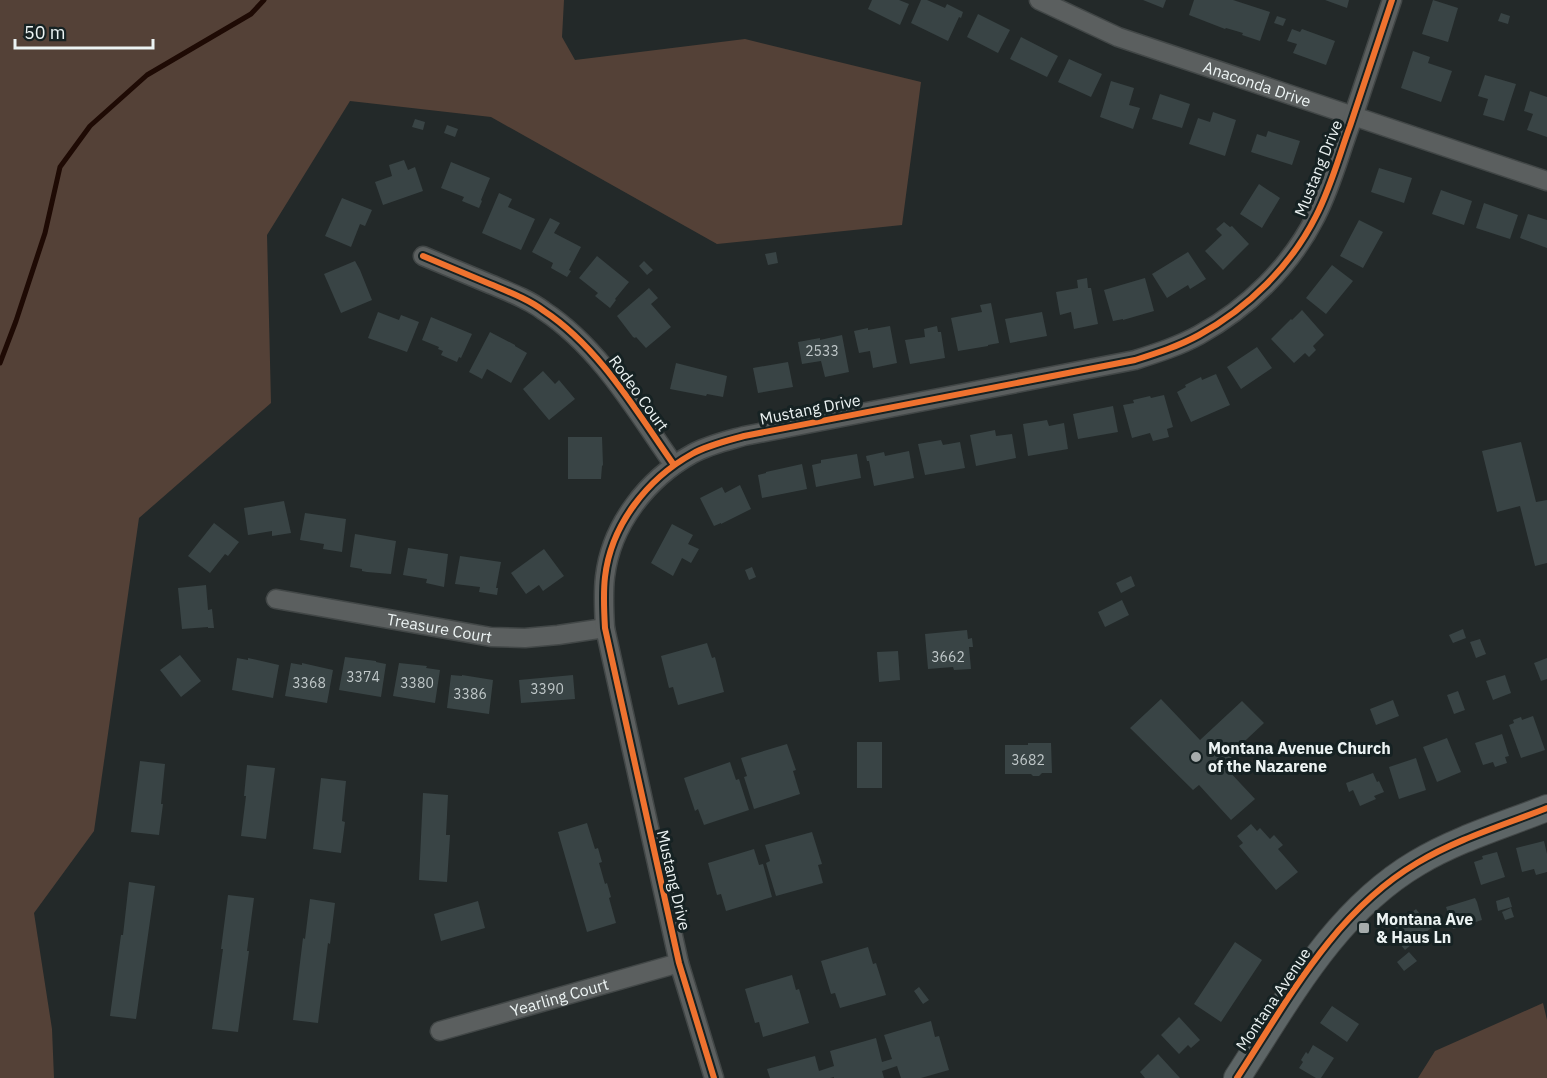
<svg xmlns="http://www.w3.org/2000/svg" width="1547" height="1078" viewBox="0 0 1547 1078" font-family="'IBM Plex Sans',sans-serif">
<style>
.green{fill:#544137}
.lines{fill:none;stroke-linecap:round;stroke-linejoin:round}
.stream{stroke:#1e0a04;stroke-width:5}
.building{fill:#394445}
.street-casing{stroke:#424747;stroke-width:21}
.secondary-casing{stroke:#424747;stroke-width:28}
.street{stroke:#5b5f5f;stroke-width:18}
.secondary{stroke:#5d6566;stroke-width:26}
.cycleway-casing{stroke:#162223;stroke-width:10}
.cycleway{stroke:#ef722f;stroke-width:6}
.poi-dot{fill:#a6acac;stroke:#162223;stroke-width:2}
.labels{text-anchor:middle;stroke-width:6;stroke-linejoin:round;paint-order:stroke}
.number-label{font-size:14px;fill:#bfc7c8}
.street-label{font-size:16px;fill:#ecf3f3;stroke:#162223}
.poi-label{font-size:16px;font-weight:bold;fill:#ecf3f3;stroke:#162223;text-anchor:start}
</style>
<rect width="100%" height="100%" fill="#232929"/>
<!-- green -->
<path class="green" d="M0,0H564L562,37L575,60L745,39L921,82L902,225L717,244L491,117L350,101L267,235L271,403L139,518L94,831L34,913L52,1029L54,1078H0Z
M1543,1003L1547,1020V1078H1418L1435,1051Z"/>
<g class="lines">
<!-- stream -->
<path class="stream" d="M0,363L16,321L45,233L60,167L90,126L147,75L251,14L264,0"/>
</g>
<!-- building -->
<path class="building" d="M872,0H899L909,4L900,25L868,9Z
M921,0H927L945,8L947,4L963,12L961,18L959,17L948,41L911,23Z
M1143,0H1166L1163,8Z
M1194,0H1233L1270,12L1260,41L1242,35L1243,33L1226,28L1225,29L1189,15Z
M1325,0H1349L1347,8Z
M1433,0L1458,8L1448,42L1422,34Z
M1501,13L1510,16L1508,24L1498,21Z
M978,14L1010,30L998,53L967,37Z
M1277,16L1286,19L1283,26L1274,23Z
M1292,29L1300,32L1302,29L1335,41L1326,65L1293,53L1297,44L1287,41Z
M1021,37L1058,56L1047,77L1010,59Z
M1413,51L1430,57L1428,63L1452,71L1441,102L1401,88Z
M1069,59L1102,74L1091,97L1058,82Z
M1485,75L1516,84L1504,121L1483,115L1488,99L1478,96Z
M1111,81L1134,88L1129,105L1140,108L1133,129L1100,117Z
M1530,91L1547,97V137L1527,130L1533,114L1524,111Z
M1160,94L1190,104L1182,128L1152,119Z
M1213,112L1236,120L1225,156L1189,144L1198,118L1210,122Z
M415,119L425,122L423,130L412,127Z
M447,125L458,129L455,137L444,133Z
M1268,131L1300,141L1292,165L1251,152L1257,134L1266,137Z
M404,160L408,170L415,167L423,191L383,205L375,182L392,176L389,165Z
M451,162L490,178L481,200L482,201L479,208L462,201L464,197L441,188Z
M1379,168L1412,178L1404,203L1371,192Z
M1259,184L1280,198L1262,228L1240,214Z
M1441,190L1472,201L1464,225L1432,214Z
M499,193L512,199L508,207L535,219L521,250L482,233Z
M342,198L372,210L365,226L360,224L351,247L325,236Z
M1484,203L1518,215L1510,239L1476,228Z
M1528,214L1547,220V248L1520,238Z
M550,218L560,223L554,233L581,247L569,270L571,271L567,277L551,268L553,263L532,252Z
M1359,220L1383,232L1363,268L1340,256Z
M1224,222L1230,227L1232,226L1249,244L1223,270L1205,251L1222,235L1216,229Z
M776,252L778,263L768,265L765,254Z
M1188,252L1206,279L1190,289L1188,285L1167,298L1152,274Z
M597,256L629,282L615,299L616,300L610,308L595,296L598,293L579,278Z
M355,261L360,270L372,300L341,313L324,274Z
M644,261L653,270L647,275L639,266Z
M1332,265L1353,281L1326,314L1306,298Z
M1087,278L1088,288H1091L1098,324L1074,329L1071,312L1060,315L1056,292L1078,288L1077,280Z
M1145,278L1154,311L1123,320V319L1113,321L1104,290Z
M649,288L658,298L651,304L671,327L646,348L636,337L635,338L633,337L617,316Z
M991,303L999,343L988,345V346L958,351L951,318L982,312L980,305Z
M1302,310L1324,335L1313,346L1316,350L1309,357L1305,353L1294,363L1271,339L1291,319L1292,320Z
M378,312L399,320L401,315L419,322L407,352L368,338Z
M1042,312L1047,336L1010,343L1005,319Z
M431,317L472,334L461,358L459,357L457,362L441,355L443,351L438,349L439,347L422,340Z
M890,326L897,363L873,368L870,351L859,353L854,331L868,328V330Z
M937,326L938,332H941L945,358L910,364L905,340L925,337L924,329Z
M490,332L515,345V346L527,353L511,383L487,369L482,379L469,372Z
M842,335L849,372L825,377L821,361L802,364L798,342L820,338V340Z
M1257,347L1272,368L1241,389L1227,367Z
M788,362L793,387L758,393L753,368Z
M676,363L727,376L723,397L707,394L706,396L670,389Z
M543,371L555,384L559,380L575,399L549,420L523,389Z
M1216,374L1230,405L1191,422L1177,392L1186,387L1185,385L1201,377L1202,380Z
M1164,395L1173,427L1167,429L1169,437L1153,441L1150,433L1132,438L1123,405L1134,403L1133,400L1150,396L1151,398Z
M1113,406L1118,432L1078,439L1073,414Z
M1047,420L1049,426L1064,423L1068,449L1028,456L1023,424Z
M995,430L996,436L1012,434L1016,458L976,466L970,435Z
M568,437H602L603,465L602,466L601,479H568Z
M941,440L943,445L960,442L965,468L925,475L918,444Z
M1521,442L1536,502L1547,500V563L1535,566L1520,506L1497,512L1482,451Z
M909,451L914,478L874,486L869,461H867L866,456L884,452L885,456Z
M857,454L861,478L816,487L812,465L821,463V460Z
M802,464L807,489L762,498L758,475L766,473V472Z
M740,485L751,509L721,524V523L714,526L700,498L722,487L725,493Z
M284,501L291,533L272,536V531L248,535L244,508Z
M305,513L346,519L342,552L323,549L324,544L300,540Z
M214,523L239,542L228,556L225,554L210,573L188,556Z
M672,524L693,535L688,544L699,549L691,563L682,558L673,576L651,563Z
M355,534L396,541L391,574L367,572L362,571V569L350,567Z
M408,548L448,554L444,587L426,583L427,579L403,575Z
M544,549L564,576L543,591L539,585L526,594L511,573Z
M460,556L501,562L496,588H498L497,595L479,592L480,587L455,584Z
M752,567L756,577L749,580L745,570Z
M1131,576L1135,586L1121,593L1116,583Z
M206,585L208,610L212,609L214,628H208V627L182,629L178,588Z
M1122,600L1129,615L1105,627L1098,612Z
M1463,629L1466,638L1453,643L1449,635Z
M967,630L968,639L972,638L973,647H969L971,669L954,670L953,667L928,669L925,634Z
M1480,639L1486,654L1476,658L1470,642Z
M707,643L712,658L715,657L724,692L678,705L673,687L669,688L661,656Z
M898,651L900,680L879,682L877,652Z
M180,655L201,681L181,697L160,670Z
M345,657L376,661V662L386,664L381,697L339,690Z
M237,658L248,660V658L279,665L273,698L232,690Z
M1547,658V679L1541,681L1534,663Z
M291,663L302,665V663L333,670L327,703L285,696Z
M399,663L427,666L426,668L440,670L435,703L393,696Z
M451,675L462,676V675L493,680L489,714L447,708Z
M573,675L575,699L521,703L519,680Z
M1505,675L1511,693L1493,700L1486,681Z
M1458,691L1465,710L1454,714L1447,695Z
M1161,699L1200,740L1242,701L1264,723L1230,755L1232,760L1226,768L1255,799L1231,820L1199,785L1193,790L1130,728Z
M1393,700L1399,716L1376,725L1370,709Z
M1533,716L1545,750L1521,758L1509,725L1514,723L1513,720L1521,717L1522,720Z
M1502,734L1509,756L1505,757L1507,763L1495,767L1493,762L1483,765L1475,743Z
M1447,738L1461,772L1437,782L1423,747Z
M857,742H882V788H857Z
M1028,743H1051L1052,773H1042L1039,776H1033L1031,774H1005V745H1028Z
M787,744L796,770L793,771L800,794L754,809L744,777L747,776L741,758Z
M1416,758L1426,790L1399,799L1389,767Z
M140,761L165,764L161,804H163L159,835L131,832Z
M730,762L736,780L739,779L749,810L704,825L698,809L695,811L684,778Z
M247,765L275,768L266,839L241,836L246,796H244Z
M1373,773L1377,782L1379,781L1384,792L1374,796L1376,799L1360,806L1353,790L1349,792L1346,783Z
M321,778L346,781L342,821L345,822L341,853L313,849Z
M423,793L448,795L446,835H450L447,882L419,880Z
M587,823L595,849L598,848L602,862L599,863L605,884L607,883L611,897L609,898L616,923L587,932L558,832Z
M1251,824L1257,831L1260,828L1270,839L1274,835L1283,845L1278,849L1298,872L1276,890L1239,846L1243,843L1237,836Z
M812,832L822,864L818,865L823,883L776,896L766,863L770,861L765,845Z
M1544,841L1547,854V872L1536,875L1534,869L1522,872L1516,848Z
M754,849L759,865L763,864L772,897L726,911L721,894L717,895L708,863Z
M1497,852L1505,877L1481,885L1474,862L1483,859L1482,856Z
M129,882L155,886L136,1019L110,1016L121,935H123Z
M228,895L254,898L247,951H249L238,1032L212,1029L223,949H221Z
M1509,897L1512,907L1498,911L1496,901Z
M1475,898L1477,902L1482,920L1453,929L1446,907Z
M310,899L335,903L330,944L328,943L318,1023L293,1020L303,938L305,939Z
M478,901L485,928L441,941L434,914Z
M1511,908L1514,917L1505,920L1502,912Z
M1416,909L1431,928L1405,950L1389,931Z
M1235,942L1262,960L1221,1022L1194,1004Z
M868,947L873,964L876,963L886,995L840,1008L835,993L831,994L821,961Z
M1409,952L1417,961L1404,971L1397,962Z
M792,975L796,990L799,989L809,1023L763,1037L759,1022L755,1023L745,989Z
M919,987L929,1000L923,1004L914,991Z
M1332,1006L1359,1024L1347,1042L1320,1023Z
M1179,1017L1200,1040L1191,1048L1188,1045L1179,1054L1161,1035Z
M931,1021L935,1037L939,1036L949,1070L921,1078H901L897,1066L882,1071L884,1078H834V1077L830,1078H770L767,1069L815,1056L819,1071L834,1066L830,1051L876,1038L882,1062L892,1059L884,1035Z
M1313,1045L1334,1058L1321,1078H1316L1299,1068L1303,1062L1301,1060L1306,1052L1308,1054Z
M1158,1054L1180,1078H1145L1140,1072Z"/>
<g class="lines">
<defs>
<g id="street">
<path id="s1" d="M1039,0L1118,37L1547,181"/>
<path d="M423,256C445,265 468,275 490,284C509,292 528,299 544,311C600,348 636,411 674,465"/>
<path id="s2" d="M276,599L491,637L525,638L558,635L605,628"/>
<path id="s3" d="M440,1031L679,963"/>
<path d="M714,1078L679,963L605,628C604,611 603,594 605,577C611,525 647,479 692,454C708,445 726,441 744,436L1135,360C1157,353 1179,346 1199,335C1248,308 1291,266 1316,216C1331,187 1339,156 1350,126C1364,84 1378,42 1392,0"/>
</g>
<path id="secondary" d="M1237,1078C1288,1000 1334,912 1417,863C1457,839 1504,825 1547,808"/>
</defs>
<!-- street casing -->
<use href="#street" class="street-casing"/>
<!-- secondary casing -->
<use href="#secondary" class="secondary-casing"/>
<!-- street -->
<use href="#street" class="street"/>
<!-- secondary -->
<use href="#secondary" class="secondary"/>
<defs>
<path id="cycleway" d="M423,256C445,265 468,275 490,284C509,292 528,299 544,311C600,348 636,411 674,465
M714,1078L679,963L605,628C604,611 603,594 605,577C611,525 647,479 692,454C708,445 726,441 744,436L1135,360C1157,353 1179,346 1199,335C1248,308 1291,266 1316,216C1331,187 1339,156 1350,126C1364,84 1378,42 1392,0
M1237,1078C1288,1000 1334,912 1417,863C1457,839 1504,825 1547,808"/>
</defs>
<!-- cycleway casing -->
<use href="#cycleway" class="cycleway-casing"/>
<!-- cycleway -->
<use href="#cycleway" class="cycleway"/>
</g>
<!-- markers -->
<g class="poi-dot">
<circle cx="1196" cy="757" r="6"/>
<rect x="1358" y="922" width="12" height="12" rx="3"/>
</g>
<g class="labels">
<!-- number labels -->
<g class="number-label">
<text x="822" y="356">2533</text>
<text x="948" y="662">3662</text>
<text x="363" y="682">3374</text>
<text x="309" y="688">3368</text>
<text x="417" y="688">3380</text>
<text x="547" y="694">3390</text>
<text x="470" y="699">3386</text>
<text x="1028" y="765">3682</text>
</g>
<!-- street labels -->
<g class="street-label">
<text dy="6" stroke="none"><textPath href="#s1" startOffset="234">Anaconda Drive</textPath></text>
<text transform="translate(1318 168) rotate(-68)" y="6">Mustang Drive</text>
<text transform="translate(639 393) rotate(54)" y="6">Rodeo Court</text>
<text transform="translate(810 409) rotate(-11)" y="6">Mustang Drive</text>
<text dy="6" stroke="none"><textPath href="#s2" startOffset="166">Treasure Court</textPath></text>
<text transform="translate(674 880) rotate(77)" y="6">Mustang Drive</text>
<text dy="6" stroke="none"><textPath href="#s3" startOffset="124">Yearling Court</textPath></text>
<text transform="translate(1273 999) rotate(-56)" y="6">Montana Avenue</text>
</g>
<!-- poi labels -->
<g class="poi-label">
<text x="1208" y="754">Montana Avenue Church<tspan x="1208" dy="18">of the Nazarene</tspan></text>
<text x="1376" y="925">Montana Ave<tspan x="1376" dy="18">&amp; Haus Ln</tspan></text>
</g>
</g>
<!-- scale -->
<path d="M15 39v9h138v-9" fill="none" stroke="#ecf3f3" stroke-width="3"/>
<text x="24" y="39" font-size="18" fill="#ecf3f3" stroke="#162223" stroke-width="4.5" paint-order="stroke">50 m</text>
</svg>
